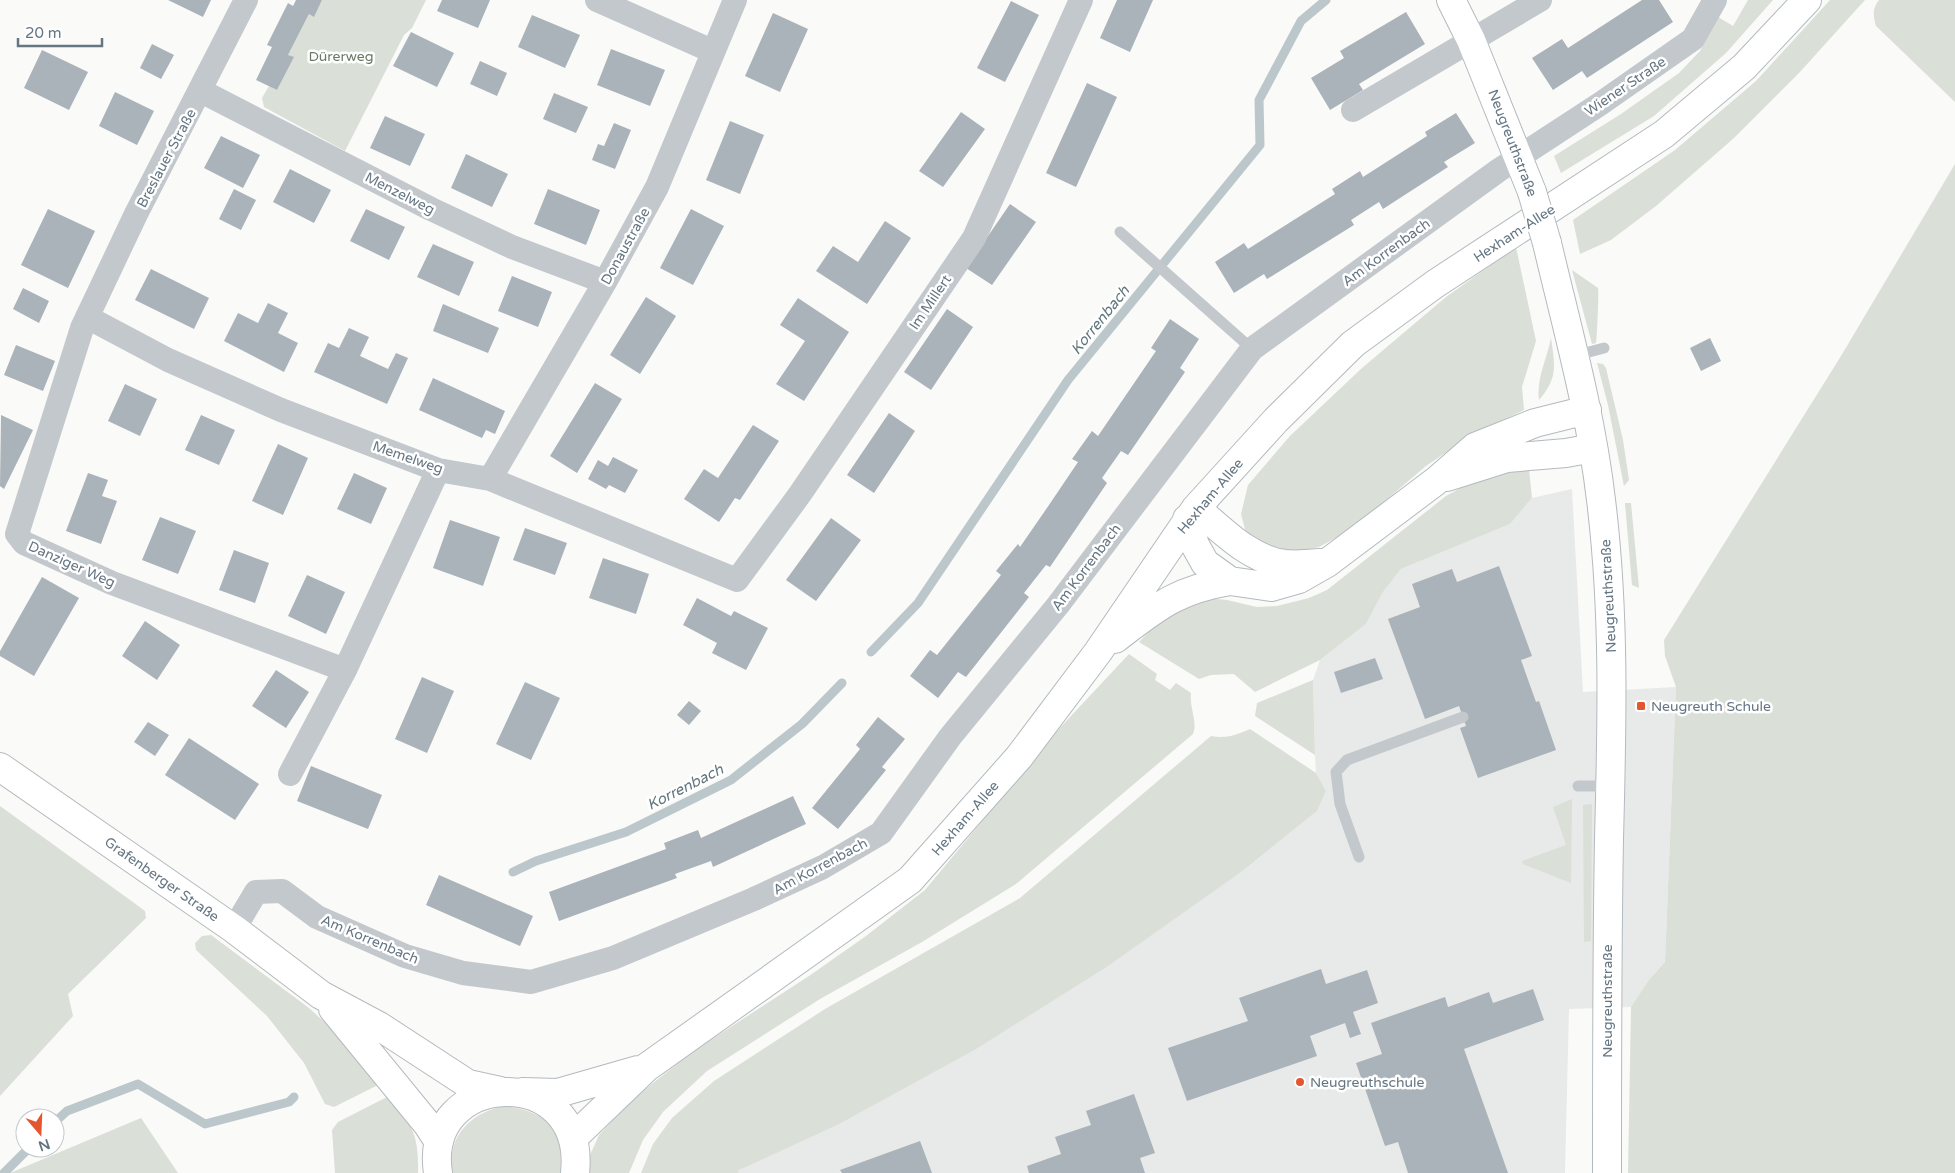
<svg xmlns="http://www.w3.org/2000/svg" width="1955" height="1173" viewBox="0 0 1955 1173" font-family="'Varela Round',sans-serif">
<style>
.built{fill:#e8e9e9}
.green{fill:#dadfd7}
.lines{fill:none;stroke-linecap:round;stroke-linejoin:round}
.stream{stroke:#bbc7cb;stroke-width:9}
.building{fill:#aab3b9}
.secondary-casing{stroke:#b3babf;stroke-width:30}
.primary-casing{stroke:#b5babe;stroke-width:30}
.lane{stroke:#c3c8cc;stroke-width:11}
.street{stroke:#c3c8cc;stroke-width:24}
.secondary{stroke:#fff;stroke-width:28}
.primary{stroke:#fff;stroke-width:28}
.secondary-bridge-casing{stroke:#b3babf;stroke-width:30;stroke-linecap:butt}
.secondary-bridge{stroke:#fff;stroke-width:28}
.poi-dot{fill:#e4572e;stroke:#fff;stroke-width:2}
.labels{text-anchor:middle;stroke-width:5;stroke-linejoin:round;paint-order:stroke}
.park-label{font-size:14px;fill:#687a64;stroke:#fff}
.street-label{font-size:14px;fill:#657683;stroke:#fff}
.poi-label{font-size:14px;fill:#657683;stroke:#fff;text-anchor:start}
.water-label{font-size:15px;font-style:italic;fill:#60757c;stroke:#fff}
</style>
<rect width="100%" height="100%" fill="#fafaf8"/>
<!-- built -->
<path class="built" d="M1572,489L1583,692L1676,687L1665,962L1648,981L1631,1007L1569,1009L1565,1173H738L739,1170L1245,869L1317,811L1326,791L1316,773L1315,755L1313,680L1320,660L1366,624L1383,592L1401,569L1510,524L1532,498Z"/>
<!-- green -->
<path class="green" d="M322,0H426L412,28L404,35L345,151L264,107L262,98L269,86L277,90L293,58L288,55L309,14L314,16Z
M1748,0H1773L1726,53L1654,116L1561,173L1554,156L1621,114L1679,73L1700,51L1718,17L1733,26Z
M1830,0H1865L1799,73L1734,138L1656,206L1611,240L1580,254L1573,220L1675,150L1756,81Z
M1879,0H1955V102L1876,26C1873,15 1872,9 1879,0Z
M1955,164V1173H1628L1631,1007L1648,981L1665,962L1676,687L1665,656L1664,640L1841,356Z
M1516,247L1536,341L1522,387L1524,410L1470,436L1426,466L1352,529L1319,547L1286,554L1265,549L1246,533L1241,514L1248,485L1290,436L1362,368L1446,297Z
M1572,270L1598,288C1599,291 1597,339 1596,343L1592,344Z
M1551,338C1555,365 1558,378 1539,400C1536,379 1547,359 1551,338Z
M1597,363L1603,364L1606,368L1623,440L1629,480L1624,486L1608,405Z
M1529,469L1532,498L1510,524L1401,569L1383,592L1366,624L1320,660L1255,692L1234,674L1211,675L1199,679L1139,642L1162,618L1207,598L1227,600L1257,607L1277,606L1309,598L1327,590L1446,496L1479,478Z
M1625,503H1631L1639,588L1632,585Z
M1129,654L1157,674L1155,680L1170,690L1176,683L1191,693C1189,708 1198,721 1193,734L1016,884L922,942L820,999L707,1071L663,1112L643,1140L629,1173H587L590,1155L599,1135L633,1099L692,1052L809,976L866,936L925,890L1056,732Z
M1313,680L1315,755L1255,716L1257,703Z
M1250,729L1316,773L1326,791L1317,811L1245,869L1108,966L976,1049L839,1124L739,1170L738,1173H641L653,1144L672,1118L714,1081L825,1009L1020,898L1211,736C1226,739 1236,735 1250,729Z
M1572,799L1571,883L1523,864L1522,861L1566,845L1553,807Z
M1592,804L1591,941L1584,942L1583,805Z
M0,806L137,905L145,911L146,918L68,994L73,1016L0,1096Z
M211,935L309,1008L342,1038L382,1083L334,1107L325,1104L304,1063L267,1016L196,950L195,943L202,936Z
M391,1095C412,1127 419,1134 418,1173H335L332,1130L338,1122Z
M504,1106C526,1108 553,1117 559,1142C561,1151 561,1163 561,1173H453C445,1137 472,1112 504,1106Z
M141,1118L178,1173H10Z"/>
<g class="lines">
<!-- stream -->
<path class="stream" d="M871,652L918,603L1068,380L1260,145L1259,100L1301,21L1326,0
M513,872L536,861L626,832L731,780L802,724L842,683
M55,1122L67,1111L138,1084L205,1124L289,1102L294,1097
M4,1173L29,1148"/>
</g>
<!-- building -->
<path class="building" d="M168,0H211L203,17Z
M296,0H322L314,17L309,14L288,55L294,57L277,90L256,80L272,47L267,45L288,3L293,6Z
M442,0H490L478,28L437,11Z
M1117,0H1153L1130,52L1100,38Z
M1642,0H1659L1673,22L1587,78L1582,71L1553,90L1532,58L1562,39L1568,48Z
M1011,1L1039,15L1005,82L977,68Z
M1406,12L1425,44L1359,84L1363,90L1330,110L1311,78L1344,58L1340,51Z
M773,13L808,29L780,92L745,76Z
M532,15L580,35L565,68L518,47Z
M411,32L454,53L437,87L393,66Z
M152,44L174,55L161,79L140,68Z
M611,49L665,70L650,106L597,85Z
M42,50L88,72L69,110L24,88Z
M480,61L507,73L497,96L470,84Z
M1087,83L1117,97L1076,187L1046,173Z
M115,92L154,111L137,145L99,126Z
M554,93L588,107L576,133L543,119Z
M961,112L985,129L943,187L919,171Z
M1456,113L1475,143L1444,162L1448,167L1383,209L1379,202L1351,220L1354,225L1267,279L1264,274L1234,293L1215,262L1244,243L1248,249L1335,194L1332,189L1360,171L1363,177L1427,136L1425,132Z
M385,116L425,134L410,166L370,148Z
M730,121L764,135L740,194L706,180Z
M614,123L631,130L615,169L592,160L598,144L604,146Z
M221,136L260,155L243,188L204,168Z
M466,154L508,174L492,207L451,188Z
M290,169L331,190L314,223L273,202Z
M234,189L256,200L241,230L219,219Z
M548,189L600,210L586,245L534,224Z
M1010,204L1036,222L992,285L966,268Z
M48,209L95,231L68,288L21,265Z
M366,209L405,227L389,260L350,241Z
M691,209L724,226L693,285L660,268Z
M885,221L911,238L867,304L816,271L833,246L858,262Z
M433,244L474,262L459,296L417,277Z
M151,269L209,298L194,329L135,300Z
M512,276L552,292L538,327L498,311Z
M23,288L49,301L39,323L13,309Z
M646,297L676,316L640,374L610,355Z
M798,298L849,332L804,401L776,384L805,341L780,325Z
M268,303L288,313L278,333L298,343L284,372L224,341L238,313L258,323Z
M443,304L499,328L488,353L433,331Z
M947,309L973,327L931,390L904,372Z
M1170,319L1199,339L1180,368L1185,372L1128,455L1121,451L1102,478L1107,483L1050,567L1046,565L1024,593L1029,597L966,677L958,672L938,698L910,676L930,650L937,655L1001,575L996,571L1018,544L1020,547L1049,505L1078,462L1072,459L1092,431L1098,436L1156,351L1151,348Z
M349,328L369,337L360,356L388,369L396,353L408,358L387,404L314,372L328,343L339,348Z
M1710,338L1721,361L1701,371L1690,348Z
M16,345L55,361L43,391L4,375Z
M433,378L505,411L495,434L486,430L482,438L419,410Z
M595,383L622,399L577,473L550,456Z
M125,384L157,399L140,436L108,421Z
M889,413L915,431L874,493L847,475Z
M1,415L33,430L4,489L0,486Z
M201,415L235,430L219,465L185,450Z
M753,425L779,441L740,500L735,498L719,522L684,499L704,469L718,478Z
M278,444L308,458L283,515L252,501Z
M613,457L638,470L625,493L609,485L606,489L588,479L598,460L608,466Z
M88,473L108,480L102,496L117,501L101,544L66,531Z
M354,473L387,488L371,524L337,509Z
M160,517L196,531L178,574L142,560Z
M831,518L861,540L816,601L786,580Z
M450,520L500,537L483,586L433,568Z
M525,528L567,543L555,575L513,560Z
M234,550L269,563L255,603L219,590Z
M603,558L649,574L636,614L589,598Z
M1499,566L1532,656L1521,660L1536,702L1539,701L1556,750L1478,778L1460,728L1466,726L1459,706L1425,719L1388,619L1420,607L1412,584L1452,569L1457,582Z
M307,575L345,592L326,634L288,616Z
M42,577L79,598L34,676L0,656V651Z
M697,598L731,616L734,611L768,628L746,670L712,653L717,643L683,625Z
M145,621L180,645L157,680L122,656Z
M1375,658L1383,679L1341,693L1334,672Z
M276,670L309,692L286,728L252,706Z
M422,677L454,691L427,753L395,739Z
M525,682L560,698L531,760L496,744Z
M689,701L701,711L689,725L677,715Z
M878,717L905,739L882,767L886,770L838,829L812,808L860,749L856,745Z
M148,722L169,735L155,756L134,742Z
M189,738L259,784L235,820L165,775Z
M311,766L382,795L368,829L297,801Z
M793,796L806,824L713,867L711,861L675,874L677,878L559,921L549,892L666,849L664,843L698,830L701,838Z
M439,875L533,916L520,946L426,905Z
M1321,969L1326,984L1367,970L1378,1003L1353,1012L1361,1034L1350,1038L1345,1023L1310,1036L1317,1056L1187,1101L1168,1048L1248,1021L1239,998Z
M1533,989L1544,1020L1464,1049L1508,1173H1408L1398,1142L1385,1146L1356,1063L1382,1054L1371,1023L1445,997L1448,1007L1489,992L1493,1003Z
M1134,1094L1155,1153L1140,1158L1145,1173H1029L1027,1166L1061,1154L1055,1137L1091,1125L1086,1111Z
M920,1141L932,1173H842L840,1170Z"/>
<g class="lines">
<defs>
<path id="secondary" d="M1451,0L1471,40L1532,192
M1547,243C1567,328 1591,413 1601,500C1615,613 1612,726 1609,839C1607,950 1607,1062 1607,1173
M1447,477L1507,458L1566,453L1593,448
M1196,508C1222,530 1250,560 1285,564C1296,565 1309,564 1320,563
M1187,519L1195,545L1205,563L1230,581L1271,587L1299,579L1327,563L1436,481L1475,447L1535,423L1587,410
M1115,639C1157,607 1176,590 1230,581
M523,1092L558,1093L638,1070
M573,1138L647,1067L910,880L1019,757L1098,652L1196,508L1276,420L1353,344L1435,284L1664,134L1744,67L1807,0"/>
<path id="primary" d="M0,767L234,929L321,995L379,1026L468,1084L500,1091
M333,1009L428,1125L439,1142
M438,1173C422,1069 587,1061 575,1173"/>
</defs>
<!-- secondary casing -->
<use href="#secondary" class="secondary-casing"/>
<!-- primary casing -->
<use href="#primary" class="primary-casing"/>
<!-- lane -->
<path class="lane" d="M1120,232L1252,349
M1574,356L1604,348
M1578,786H1611
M1359,857L1340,804L1336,772L1347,760L1463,717"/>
<!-- street -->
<path class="street" d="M246,0L136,214L82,328L17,534L24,543L112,583L345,670
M597,0L712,51
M201,91L431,209L512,247L605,282
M1353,110L1540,0
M87,317L168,360L281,410L438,470L490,479L737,580L800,494L974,238L1081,0
M490,479L605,282L657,187L735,0
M290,774L345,670L438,470
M234,929L256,892L282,891L317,917L405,956L463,973L531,982L613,958L754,899L823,867L881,833L950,737L1058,605L1252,349L1499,170L1600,104L1693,39L1715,0"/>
<!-- secondary -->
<use href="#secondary" class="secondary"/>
<!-- primary -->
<use href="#primary" class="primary"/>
<defs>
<path id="secondary-bridge" d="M1532,192L1547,243"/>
</defs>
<!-- secondary-bridge casing -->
<use href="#secondary-bridge" class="secondary-bridge-casing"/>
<!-- secondary-bridge -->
<use href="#secondary-bridge" class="secondary-bridge"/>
</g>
<!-- markers -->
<g class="poi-dot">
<rect x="1636" y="701" width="10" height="10" rx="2.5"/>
<circle cx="1300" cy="1082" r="5"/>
</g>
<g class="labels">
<!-- park labels -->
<g class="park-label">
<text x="341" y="61">Dürerweg</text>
</g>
<!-- street labels -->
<g class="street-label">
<text transform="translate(1625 86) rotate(-34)" y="5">Wiener Straße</text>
<text transform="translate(1513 143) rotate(69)" y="5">Neugreuthstraße</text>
<text transform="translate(166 158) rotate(-62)" y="5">Breslauer Straße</text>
<text transform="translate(400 193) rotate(27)" y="5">Menzelweg</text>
<text transform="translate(1514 233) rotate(-33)" y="5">Hexham-Allee</text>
<text transform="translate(625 246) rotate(-61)" y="5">Donaustraße</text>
<text transform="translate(1386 252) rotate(-36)" y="5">Am Korrenbach</text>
<text transform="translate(930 302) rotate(-56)" y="5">Im Millert</text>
<text transform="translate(408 457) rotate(19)" y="5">Memelweg</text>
<text transform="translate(1210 496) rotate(-50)" y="5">Hexham-Allee</text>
<text transform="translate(72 564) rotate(24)" y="5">Danziger Weg</text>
<text transform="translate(1086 567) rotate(-53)" y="5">Am Korrenbach</text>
<text transform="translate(1608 596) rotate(-93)" y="5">Neugreuthstraße</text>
<text transform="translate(965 818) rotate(-49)" y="5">Hexham-Allee</text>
<text transform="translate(820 866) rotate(-28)" y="5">Am Korrenbach</text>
<text transform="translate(162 879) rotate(35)" y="5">Grafenberger Straße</text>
<text transform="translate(370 939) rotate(23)" y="5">Am Korrenbach</text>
<text transform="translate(1607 1001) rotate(-90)" y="5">Neugreuthstraße</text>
</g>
<!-- poi labels -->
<g class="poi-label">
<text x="1651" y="711">Neugreuth Schule</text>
<text x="1310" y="1087">Neugreuthschule</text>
</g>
<!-- water labels -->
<g class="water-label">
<text transform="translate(1100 320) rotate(-51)" y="5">Korrenbach</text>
<text transform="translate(685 787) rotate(-27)" y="5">Korrenbach</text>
</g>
</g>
<!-- north arrow -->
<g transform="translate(40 1133) rotate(161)"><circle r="24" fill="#ffffff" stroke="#c1c8cd"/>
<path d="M0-4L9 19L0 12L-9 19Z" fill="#e4572e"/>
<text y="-8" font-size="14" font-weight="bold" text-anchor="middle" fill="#657683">N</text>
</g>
<!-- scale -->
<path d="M18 38v8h84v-8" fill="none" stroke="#657683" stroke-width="2.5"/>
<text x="25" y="38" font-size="15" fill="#657683" stroke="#ffffff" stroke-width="4" paint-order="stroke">20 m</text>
</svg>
